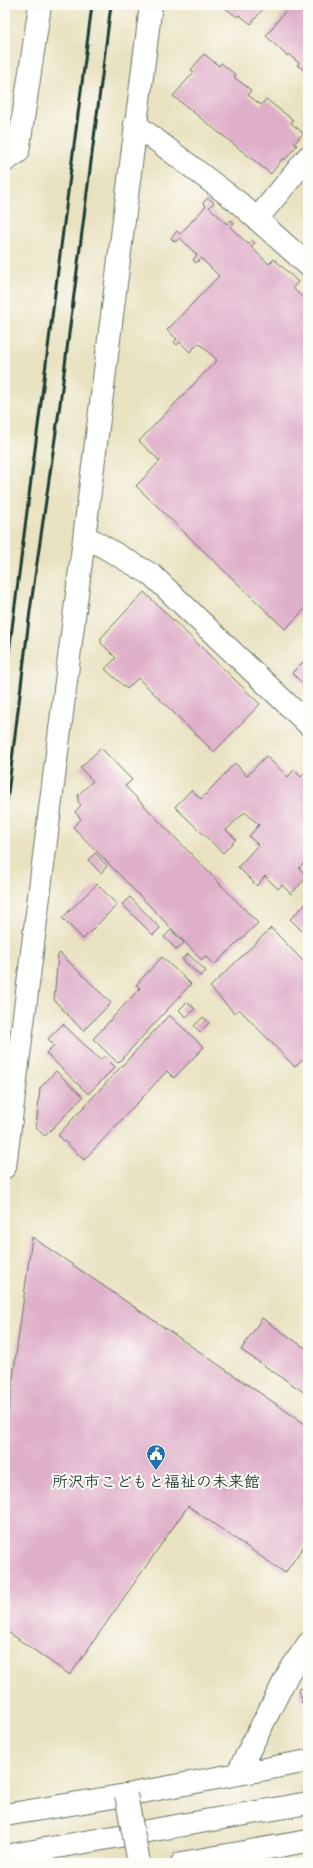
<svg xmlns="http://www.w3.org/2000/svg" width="313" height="1868" viewBox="0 0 313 1868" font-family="'Indie Flower','Klee One',sans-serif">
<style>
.building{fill:#dfafc9}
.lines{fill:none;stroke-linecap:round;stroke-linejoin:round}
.street-casing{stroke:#667765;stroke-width:24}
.secondary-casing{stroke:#667765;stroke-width:24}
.street{stroke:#fff;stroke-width:22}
.secondary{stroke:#fff;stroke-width:22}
.rail{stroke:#1f3d34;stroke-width:3}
.street-bridge-casing{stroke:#667765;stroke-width:24;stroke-linecap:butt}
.street-bridge{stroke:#fff;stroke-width:22}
.labels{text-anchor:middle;stroke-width:4;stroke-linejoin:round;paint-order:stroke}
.poi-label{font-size:16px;font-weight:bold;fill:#1f3d34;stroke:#fdfcf7}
</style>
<rect width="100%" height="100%" fill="#fdfcf7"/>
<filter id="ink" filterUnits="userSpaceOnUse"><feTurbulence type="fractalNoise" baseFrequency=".025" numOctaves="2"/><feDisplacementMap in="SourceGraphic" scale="8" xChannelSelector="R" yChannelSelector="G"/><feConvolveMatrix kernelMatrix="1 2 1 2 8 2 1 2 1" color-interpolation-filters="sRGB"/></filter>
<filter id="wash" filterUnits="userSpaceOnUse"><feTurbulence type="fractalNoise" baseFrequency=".012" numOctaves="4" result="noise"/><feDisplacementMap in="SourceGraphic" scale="16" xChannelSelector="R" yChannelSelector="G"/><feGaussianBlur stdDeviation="0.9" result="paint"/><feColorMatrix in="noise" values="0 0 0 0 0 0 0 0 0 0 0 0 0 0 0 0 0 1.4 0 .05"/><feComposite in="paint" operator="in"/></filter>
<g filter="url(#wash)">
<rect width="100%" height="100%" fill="#e9e2c1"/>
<g id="blocks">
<!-- building -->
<path class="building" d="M5,5H8L6,28H5Z
M228,5H266L251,24L239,15L237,17L225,8Z
M290,5H308V73L297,65L299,63L288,54L287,56L266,36Z
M204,54L219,66L221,63L236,75L234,77L251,90L248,95L261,105L266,99L293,120L291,123L303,133L294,144L297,145L285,160L283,158L271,174L173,96L194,72L191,70Z
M208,198L214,203L209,207L227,224L231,220L234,223L230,227L248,244L252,240L255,243L251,247L269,264L274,259L298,282L293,288L308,303V606L285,629L136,486L160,461L139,441L217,360L199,343L190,352L180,342L177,345L174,342L177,339L167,330L219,276L201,258L196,263L193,260L197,255L180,238L175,242L171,238L177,231L180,234L206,206L203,203Z
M144,592L260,704L214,752L138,678L127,689L105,669L116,658L101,643V638Z
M308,657V689L292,673Z
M101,748L132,780L125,786L258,923L214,965L205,956L202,960L73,827L81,819L75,812L81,805L78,802V795L93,781L80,768Z
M266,756L288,777L294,770L301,777L304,773L308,777V859L299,868L307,877L291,894L282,885L278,889L265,876L257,886L238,867L258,845L249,836L259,825L245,812L226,830L236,839L223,853L175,807L191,790L201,799L235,763L247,776Z
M95,853L107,866L101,873L88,860Z
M97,884L117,905L83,939L62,918Z
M130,897L160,928L153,935L122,904Z
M308,902V937L290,919Z
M271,928L308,966V1055L295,1067L239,1009L234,1013L210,987Z
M171,930L184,943L177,950L164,937Z
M60,953L111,1003L83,1031L54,1000L58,955Z
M188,954L206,971L200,976L182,959Z
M162,957L191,984L118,1063L93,1039L140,988L136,985Z
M187,1002L195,1009L186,1017L179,1010Z
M169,1015L204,1047L174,1078L167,1071L84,1160L58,1135Z
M203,1017L209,1023L200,1032L194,1026Z
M63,1024L100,1060L104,1056L115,1067L88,1094L46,1053L54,1045L48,1039Z
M56,1071L83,1097L45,1136L36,1128L40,1088Z
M32,1237L308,1426V1540L285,1573L188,1506L70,1675L5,1630V1436Z
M262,1318L308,1350V1395L241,1350Z
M308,1673V1685H307L305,1677Z
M308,1687V1701L301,1702L299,1689Z"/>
</g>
</g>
<g filter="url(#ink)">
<use href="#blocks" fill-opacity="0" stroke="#667765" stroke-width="1"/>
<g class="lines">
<defs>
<path id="street" d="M135,124L239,203L308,265
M5,161L18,152L40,5
M257,219L308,157
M85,536L152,575L308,724
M5,1167L151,5
M237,1774L289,1672L308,1644
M5,1815L126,1795L308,1761
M182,1863L308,1841"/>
<path id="secondary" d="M5,1856L308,1803"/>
</defs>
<!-- street casing -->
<use href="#street" class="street-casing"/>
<!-- secondary casing -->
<use href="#secondary" class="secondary-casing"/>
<!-- street -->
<use href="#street" class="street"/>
<!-- secondary -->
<use href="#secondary" class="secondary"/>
<!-- rail -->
<path class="rail" d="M5,683L92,5
M5,818L30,611L60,404L111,5"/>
<defs>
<path id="street-bridge" d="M126,1795L139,1863"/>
</defs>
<!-- street-bridge casing -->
<use href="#street-bridge" class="street-bridge-casing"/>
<!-- street-bridge -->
<use href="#street-bridge" class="street-bridge"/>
</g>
</g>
<!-- icons -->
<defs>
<symbol id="civic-pin" viewBox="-11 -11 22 30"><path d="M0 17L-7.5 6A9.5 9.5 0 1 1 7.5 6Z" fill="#1f6fb2" stroke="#fdfcf7"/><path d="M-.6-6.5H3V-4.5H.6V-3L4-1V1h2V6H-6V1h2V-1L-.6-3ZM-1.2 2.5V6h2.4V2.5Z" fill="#fff"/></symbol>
</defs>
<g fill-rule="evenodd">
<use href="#civic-pin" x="145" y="1443" width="22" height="30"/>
</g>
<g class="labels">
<!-- poi labels -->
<g class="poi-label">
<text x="156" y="1487">所沢市こどもと福祉の未来館</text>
</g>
</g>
<!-- margin -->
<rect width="313" height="1868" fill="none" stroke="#fdfcf7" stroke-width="20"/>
</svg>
